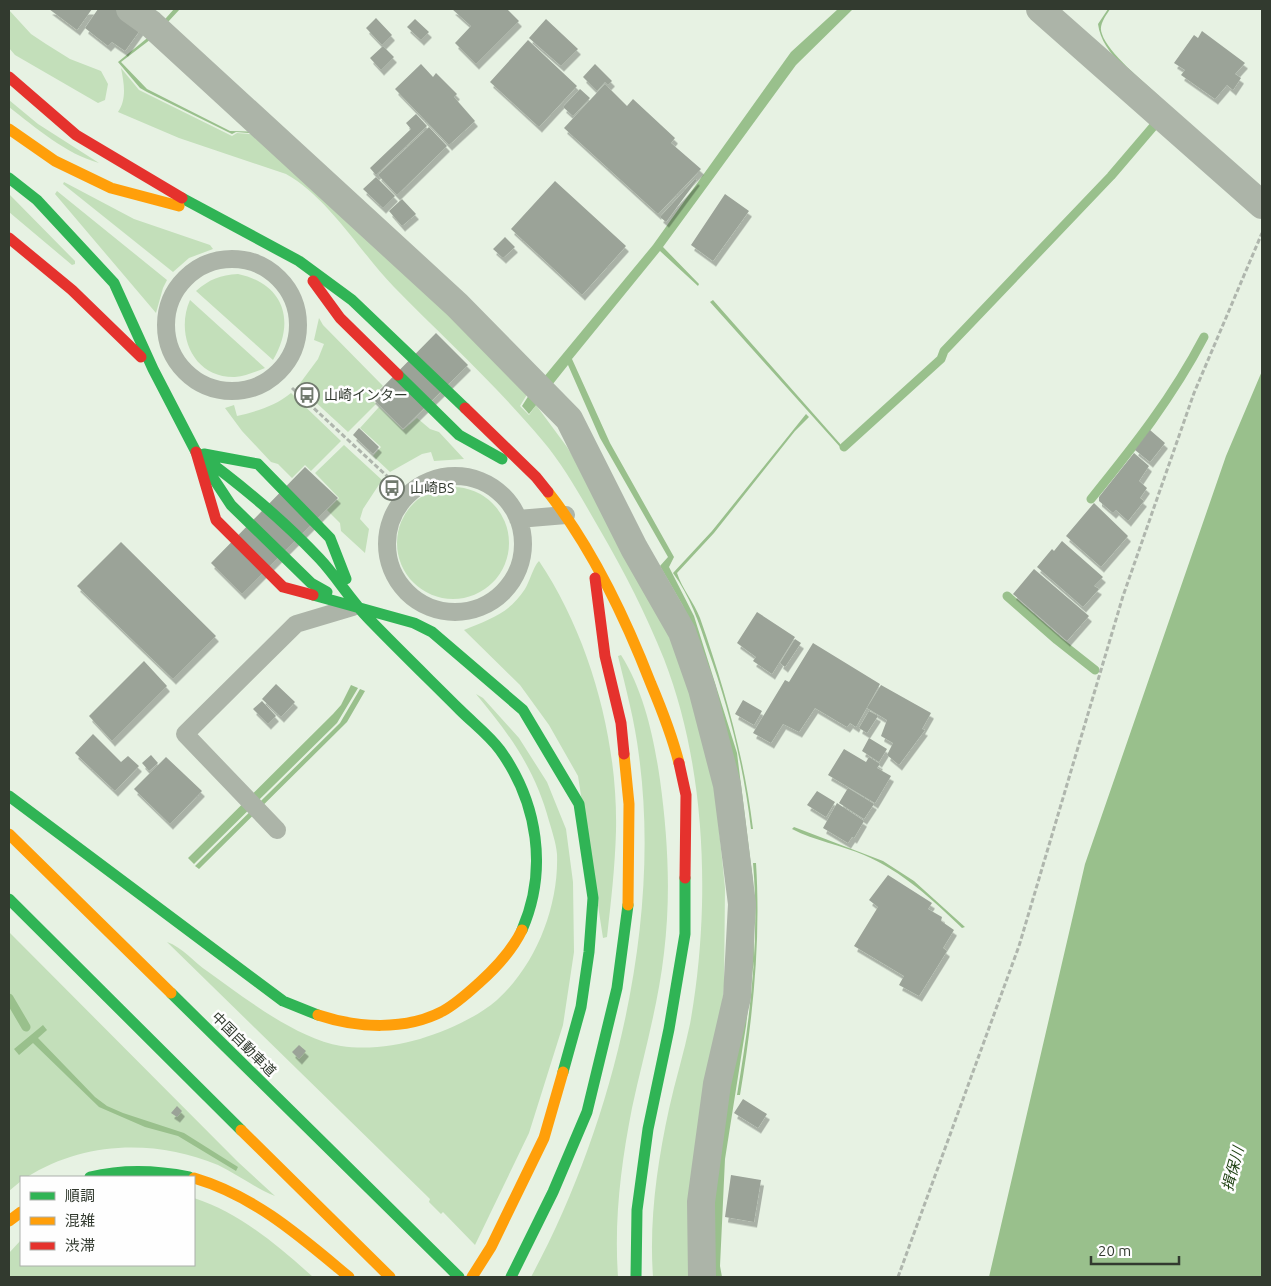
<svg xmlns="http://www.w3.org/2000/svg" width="1271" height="1286" viewBox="0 0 1271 1286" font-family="Ubuntu,'Noto Sans JP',sans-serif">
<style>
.green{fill:#c3dfba}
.water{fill:#99c08c}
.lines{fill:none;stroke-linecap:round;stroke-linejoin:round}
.stream{stroke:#99c08c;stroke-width:9}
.building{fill:#9ba398;filter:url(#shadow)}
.path{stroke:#afb6ad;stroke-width:3;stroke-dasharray:5 2.5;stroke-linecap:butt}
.lane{stroke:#acb4a8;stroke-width:18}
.street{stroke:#acb4a8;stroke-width:28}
.fast{stroke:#30b455;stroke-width:11}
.slow{stroke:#ff9f0a;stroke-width:11}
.jam{stroke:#e5322d;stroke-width:11}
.labels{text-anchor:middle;stroke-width:5;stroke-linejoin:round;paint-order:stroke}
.poi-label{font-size:14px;fill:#323a2f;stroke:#fefefe;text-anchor:start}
.street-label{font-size:14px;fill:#323a2f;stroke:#fefefe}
.water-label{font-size:15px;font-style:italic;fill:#1c3f0f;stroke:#fefefe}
</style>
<defs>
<filter id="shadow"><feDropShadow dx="3" dy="5.5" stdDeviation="0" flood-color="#0004"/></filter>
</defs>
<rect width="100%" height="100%" fill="#e7f2e3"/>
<!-- green -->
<path class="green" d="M9,10L31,34L46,44L70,59L101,71L108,84L105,100L98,103L15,55L9,48Z
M121,68L139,90L232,136L237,133L262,135L356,221L528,393L520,406L529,415L536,405L567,447L617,529L681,661L715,790L725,888L724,986L694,1277H653C649,1221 657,1164 669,1109C675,1081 684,1053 690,1024C697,986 701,945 702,905C704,824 694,736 664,659C646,614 624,571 600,530C582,499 565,467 542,440C497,386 443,337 394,287C360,252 329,198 286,174L179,138L118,112C127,99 124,83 121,68Z
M9,100L38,124L99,163C66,154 36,128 9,107Z
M64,182L134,219L210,245L213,249L189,258L173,272L63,184Z
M57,191L167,280L163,288L156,313L55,194Z
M9,194L75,261V264L72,265L9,212Z
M238,274C284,284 296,321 273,360L196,291C210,279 220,275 238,274Z
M190,300L265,368C255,372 246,376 235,377C193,378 175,334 190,300Z
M319,318L323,325L383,386L370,398L376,404L348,432L298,386L318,359L324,344L314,340Z
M291,393L341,441L311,471L305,465L292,478L278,464L271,462L242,431L225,408L234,405L237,416C258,411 275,406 291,393Z
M379,407L403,430L417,418L430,429L439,432L464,459L434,461L431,452L422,454L390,472L373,456L381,447L360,428Z
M344,445L382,480L363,509L360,519L369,529L365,553L341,531L340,523L327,510L339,498L315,473Z
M397 543a56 56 0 1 1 112 0a56 56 0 1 1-112 0Z
M539,561C590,637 618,740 616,831C615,867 611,902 607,937L603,938L578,776L549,725L520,685L464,630C489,619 508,615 525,589C530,581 533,567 539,561Z
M621,655C644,691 654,738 660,780C668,838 671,895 664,953C658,1006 643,1057 632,1108C621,1164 614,1220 618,1277H531C612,1127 662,926 639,756C635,722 626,689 618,656Z
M476,694L483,698L519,738L547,782L566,829L573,882L574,952L563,1025L529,1133L475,1245L443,1212L441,1214L429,1202L430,1199L167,942C182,947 194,962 207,971C245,998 295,1038 341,1046C367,1050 395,1046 420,1039C446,1031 476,1018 497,1000C536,965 559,906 557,854C556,843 552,831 549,821C535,769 510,735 476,694Z
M9,932L238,1162L275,1196C255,1188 237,1174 218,1165C156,1139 84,1141 27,1177H21V1181L9,1191Z
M194,1198C240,1213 277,1245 313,1277H9V1253L21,1240V1265H194Z"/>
<!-- water -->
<path class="water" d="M174,9H180L155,36L121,62L147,89L230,131L262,132L261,134L236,132L232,134L147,92L140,88L118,62L151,35Z
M838,9H853L796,65L663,247L699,284L698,286L660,251L572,359L610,443L674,557L669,567L694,616L737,753L753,881L754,959L746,1026L725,1159L720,1266L722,1277H715L713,1207L747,954L683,606L660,566L668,557L600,438L568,365L529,414L522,406L529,395L653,245L791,52Z
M1108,9H1110C1106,16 1098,25 1102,34C1108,53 1144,82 1159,96L1158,98C1137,78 1102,55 1098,24Z
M713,300L842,446L841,448L710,302Z
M1262,371V1277H989L1085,864L1226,456Z
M806,414L809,417L795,431L714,533L677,573C682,589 694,602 700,618C724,687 744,755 753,829H751C744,768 729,708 708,650C699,623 690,596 673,573L712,531Z
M351,685L358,688L337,723L194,864L188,858L333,714L341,705Z
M360,689L365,691L347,722L199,869L195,866L340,723Z
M794,827L883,861L914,881L965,927L962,928C932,899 903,872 864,855C841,845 815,841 792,829Z
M753,863H756C761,941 753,1017 740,1095H737C750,1017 760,942 753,863Z
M43,1025L47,1030L38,1038L95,1097L107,1106L123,1113L184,1133L238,1167L236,1171L178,1136L145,1127L99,1107L33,1043L19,1055L14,1049Z"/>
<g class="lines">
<!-- stream -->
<path class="stream" d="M844,447L941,359L944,351L1111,176L1158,121
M1091,499C1134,446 1172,398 1204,337
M1007,596L1057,640L1095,670
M9,998L26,1027"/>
</g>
<!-- building -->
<path class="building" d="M49,9H92L77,30Z
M98,9H120L143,26L125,51L112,42L108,46L85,28Z
M452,9H507L519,21L476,64L455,43L471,26Z
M376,18L392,35L382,45L366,28Z
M415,19L429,32L421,40L407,27Z
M546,19L578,49L561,66L529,38Z
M1202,31L1245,63L1235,74L1241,78L1233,90L1227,85L1215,99L1181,75L1185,70L1174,63L1194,35L1198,38Z
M528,40L577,86L539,127L490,82Z
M383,46L394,57L381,70L370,58Z
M421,64L433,77L436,73L457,94L454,97L475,121L449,145L395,89Z
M595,64L612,81L608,85L605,82L597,91L583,77Z
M605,84L627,106L633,99L675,138L671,143L701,169L658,214L564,128Z
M580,89L590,98L573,116L563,107Z
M416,114L427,126L376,175L370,168L411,129L406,123Z
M429,127L447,146L397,195L378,175Z
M376,177L395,196L383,208L363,189Z
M695,179L697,180L666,222L660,217Z
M555,181L626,246L582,295L511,229Z
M725,194L749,211L713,261L691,245Z
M402,199L416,214L402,226L389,211Z
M505,237L515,247L503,258L493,249Z
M436,333L468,365L403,429L372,398Z
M359,428L379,447L373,454L353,435Z
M1150,430L1165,443L1150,462L1135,450Z
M1134,453L1149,466L1139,481L1147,488L1140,498L1144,501L1128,521L1116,510L1113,513L1099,501V497Z
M305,467L338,498L242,594L211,563Z
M1094,503L1128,536L1101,567L1066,536Z
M1062,541L1103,577L1094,586L1099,589L1083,607L1037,567L1052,549L1054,551Z
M121,542L216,636L173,679L77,586Z
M1034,569L1089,616L1067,641L1013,594Z
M757,612L795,637L772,674L753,661L756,657L737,643Z
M795,639L801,643L785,667L780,663Z
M813,643L880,684L856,727L850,723L847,727L815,708L799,732L783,724L771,743L753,733L785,680L789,682Z
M144,661L167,686L112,741L89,716Z
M276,684L295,702L281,717L262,699Z
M881,685L931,713L922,729L925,730L899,765L887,755L893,743L881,736L887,720L867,708Z
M743,700L762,711L754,725L735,714Z
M262,701L276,716L268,724L253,709Z
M869,711L878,716L867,733L859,728Z
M93,734L121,762L128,756L139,766L115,791L75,753Z
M869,738L887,749L879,762L862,751Z
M844,749L866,762L869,757L880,764L877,768L891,776L875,803L828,775Z
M151,755L158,763L149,771L142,763Z
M166,757L202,791L170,824L134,789Z
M848,788L874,804L864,819L839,803Z
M817,791L835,802L826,817L807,805Z
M837,803L864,821L854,838L852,837L848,843L823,828Z
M888,875L932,903L928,909L942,917L941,921L954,930L943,948L947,951L919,996L899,985L904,976L854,946L878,907L869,900Z
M299,1045L306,1051L299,1059L292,1052Z
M743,1099L767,1114L758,1128L734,1113Z
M177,1106L182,1111L177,1117L171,1113Z
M731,1175L761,1180L754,1222L725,1217Z"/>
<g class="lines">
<!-- path -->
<path class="path" d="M292,388L388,477
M898,1277L1019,946L1123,596L1194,393L1262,233"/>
<!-- lane -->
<path class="lane" d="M166 325a66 66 0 1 1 132 0a66 66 0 1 1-132 0Z
M387 544a68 68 0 1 1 136 0a68 68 0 1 1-136 0Z
M518,519L566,515
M277,830L185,734L296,624L353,607"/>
<!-- street -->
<path class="street" d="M130,9L151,24L457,305L569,419L634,548L682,632L702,689L727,785L742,904L737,997L717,1084L701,1202L702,1277
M1040,9L1262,205"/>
<!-- fast -->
<path class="fast" d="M9,178L37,200L114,283L153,369L196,452L231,505L311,583L327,592
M182,198L299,261L352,300L465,408
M398,375L459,435L502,459
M196,452C240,484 282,519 319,558C337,577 350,600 369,619C399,650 430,680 460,710C473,723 489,735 500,750C538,803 548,870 522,930
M204,454L258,464L330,538L346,579
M313,595L414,623L432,632L523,710L579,804L593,898L589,952L581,1007L563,1072
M9,796L283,1001L318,1015
M9,899L241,1130
M171,993L459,1277
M90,1177C124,1169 155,1170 189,1177
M511,1277L553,1192L587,1112L617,988L628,905
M636,1277L637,1210L648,1129L669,1029L685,934V878"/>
<!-- slow -->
<path class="slow" d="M9,129L55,161L111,188L179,206
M548,492C593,549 625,617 651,684C662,710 672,736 679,763
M624,754L629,804L628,905
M9,834L171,993
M318,1015C357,1028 405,1031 443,1011C456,1004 468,993 479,983C497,967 512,951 522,930
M241,1130L390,1277
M194,1178C255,1196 301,1237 349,1277
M9,1221L21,1212
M472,1277L491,1247L544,1138L563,1072"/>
<!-- jam -->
<path class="jam" d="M9,77L76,135L182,198
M9,238L72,290L141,357
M313,281L340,318L398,375
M465,408L536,477L548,492
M196,452L216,520L283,587L313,595
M595,578L605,656L621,723L624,754
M679,763L686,795L685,878"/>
</g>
<!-- icons -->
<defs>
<symbol id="bus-ring" viewBox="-11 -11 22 22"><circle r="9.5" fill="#fefefe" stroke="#717a6e" stroke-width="1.5"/><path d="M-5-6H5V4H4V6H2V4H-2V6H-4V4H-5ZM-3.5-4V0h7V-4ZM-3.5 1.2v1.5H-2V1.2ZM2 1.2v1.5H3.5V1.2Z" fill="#717a6e"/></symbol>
</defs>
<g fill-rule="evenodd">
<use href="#bus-ring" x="293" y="381" width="28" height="28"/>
<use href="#bus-ring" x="378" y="474" width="28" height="28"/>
</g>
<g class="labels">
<!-- poi labels -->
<g class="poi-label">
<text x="324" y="400">山崎インター</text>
<text x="410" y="493">山崎BS</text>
</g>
<!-- street labels -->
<g class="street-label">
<text transform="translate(244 1044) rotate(45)" y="5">中国自動車道</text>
</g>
<!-- water labels -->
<g class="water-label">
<text transform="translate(1233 1169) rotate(-75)" y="5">揖保川</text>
</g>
</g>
<!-- border -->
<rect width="1271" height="1286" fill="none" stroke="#323a2f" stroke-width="20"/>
<!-- legend -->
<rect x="20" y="1176" width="175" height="90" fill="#fefefe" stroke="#acb0ab"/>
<rect x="30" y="1192" width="25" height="8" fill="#30b455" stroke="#acb0ab"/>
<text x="65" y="1201" font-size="15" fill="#323a2f">順調</text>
<rect x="30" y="1217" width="25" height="8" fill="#ff9f0a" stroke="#acb0ab"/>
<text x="65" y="1226" font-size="15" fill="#323a2f">混雑</text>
<rect x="30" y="1242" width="25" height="8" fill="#e5322d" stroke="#acb0ab"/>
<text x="65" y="1251" font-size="15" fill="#323a2f">渋滞</text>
<!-- scale -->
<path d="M1091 1256v8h88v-8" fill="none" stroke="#323a2f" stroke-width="2.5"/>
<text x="1098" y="1256" font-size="15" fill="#323a2f" stroke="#fefefe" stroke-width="4" paint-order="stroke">20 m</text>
</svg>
